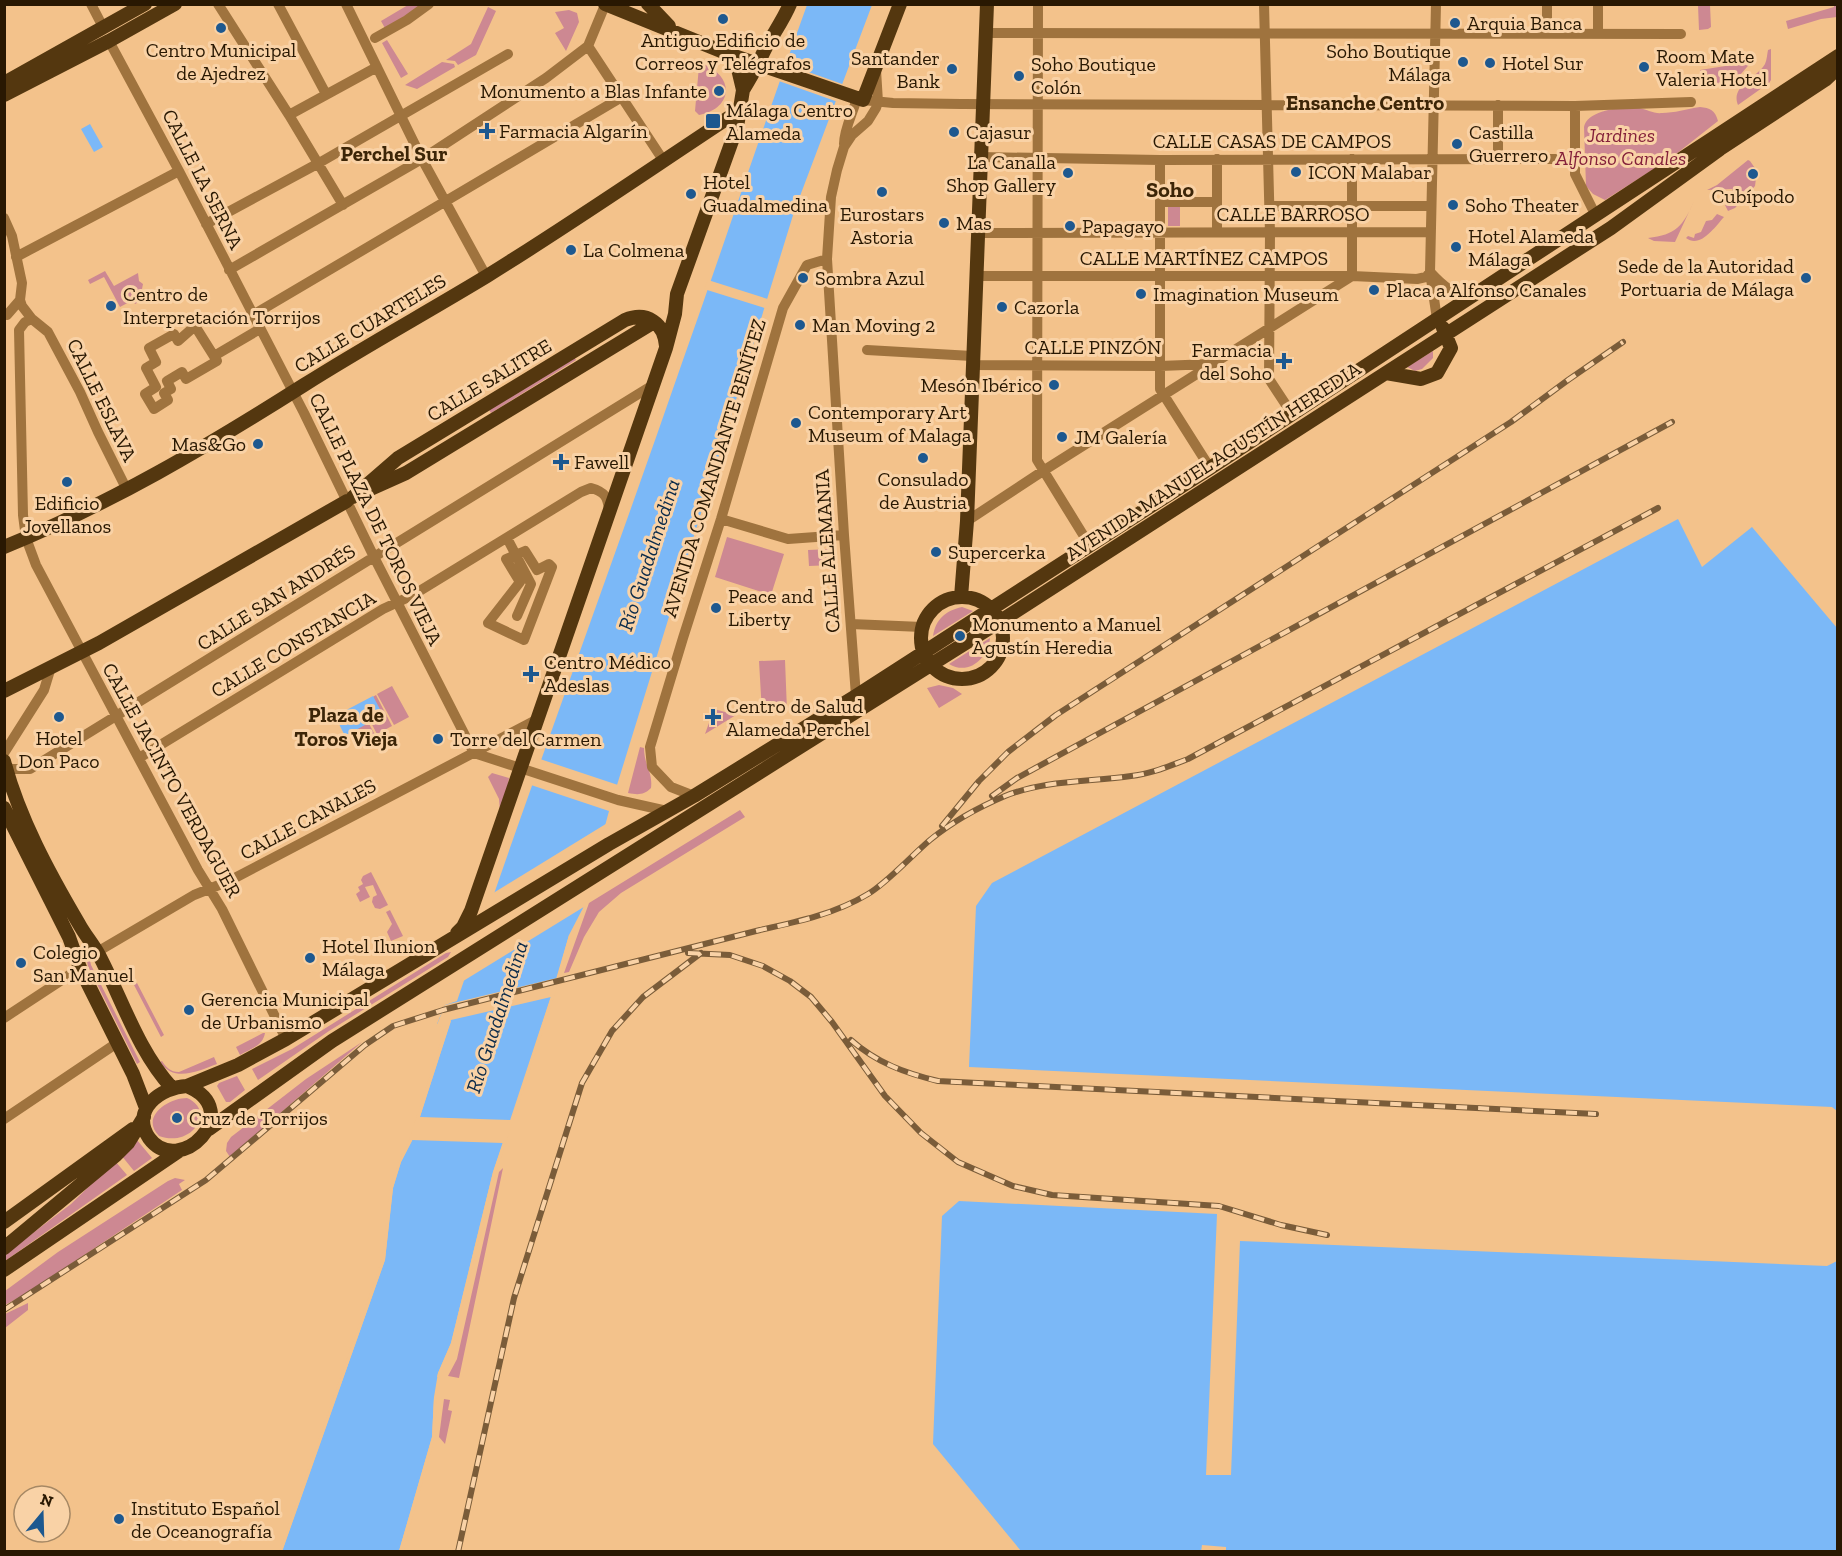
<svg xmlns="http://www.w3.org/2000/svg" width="1842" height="1556" viewBox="0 0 1842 1556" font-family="'Zilla Slab',serif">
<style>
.green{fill:#cd8892}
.water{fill:#7bb8f7}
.pier{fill:#f3c28b;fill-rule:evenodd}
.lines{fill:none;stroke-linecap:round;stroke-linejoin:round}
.minor{stroke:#9f733e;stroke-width:10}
.major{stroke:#54370f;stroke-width:14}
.rail-casing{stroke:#7a5c39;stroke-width:6}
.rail{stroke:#f9d2a6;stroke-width:4;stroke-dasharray:11;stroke-linecap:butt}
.poi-dot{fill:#1d588f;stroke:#f9d2a6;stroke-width:2}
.labels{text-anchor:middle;stroke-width:6;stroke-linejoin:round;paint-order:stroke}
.poi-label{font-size:20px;fill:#291802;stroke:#f9d2a6;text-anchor:start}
.park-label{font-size:20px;font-style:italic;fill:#84203a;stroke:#f9d2a6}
.street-label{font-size:20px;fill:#291802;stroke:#f9d2a6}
.neighbourhood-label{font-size:21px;font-weight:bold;fill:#3c2507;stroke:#f9d2a6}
.water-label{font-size:21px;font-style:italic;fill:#0b2b4a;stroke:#f9d2a6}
.quarter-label{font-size:22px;font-weight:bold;fill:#3c2507;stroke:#f9d2a6}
</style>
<rect width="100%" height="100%" fill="#f3c28b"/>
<!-- green -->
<path class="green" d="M408,5H425L386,30L381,21Z
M1698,5H1710L1711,27L1708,29L1699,30Z
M1834,5H1837V17L1821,19L1788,29L1786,21L1834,7Z
M488,7L496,11L476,55L458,65L455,61L446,60L471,44Z
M569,10L577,13L579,22L566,51L555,33L564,28L555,12Z
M387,40L408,74L401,78L382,43Z
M1771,49V80L1769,83L1738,105C1730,86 1757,78 1765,64C1767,59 1767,55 1768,50Z
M1754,59L1733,83L1714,85L1704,80L1700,70L1738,64Z
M442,62L454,64L455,67L417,89L405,85Z
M703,64C736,77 732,109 699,115L695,111L699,66Z
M1700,107C1710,108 1715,110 1718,121L1671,158L1605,200L1593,194L1586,186L1584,127C1587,110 1624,106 1639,108C1646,109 1654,114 1662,113C1674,113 1687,109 1700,107Z
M1748,160L1750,161L1757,171L1755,186L1735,208L1728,211L1725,205L1734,194L1732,189L1707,190L1717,185Z
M1694,201L1675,242L1654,241L1648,238C1676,235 1683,226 1694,201Z
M1168,205H1180V226H1168Z
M1717,214L1724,217C1715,227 1700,249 1686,238L1688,236L1694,238L1695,234L1701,232L1706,221L1712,220Z
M105,271L114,286L138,273L139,281L143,284L142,289L144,294L149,296L135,304L133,300L120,307L104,277L90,284L88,280Z
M1433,351V358L1422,369L1415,371L1407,367Z
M573,355L576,360L491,413L488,408Z
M727,537L784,554L771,595L715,577Z
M831,549L832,565L809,566L808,550Z
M962,607L973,611L933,636C936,619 945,611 962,607Z
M990,638C988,658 969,676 949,664Z
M785,660L787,711L762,713L759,661Z
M939,685L953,688L962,694L939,708L927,688Z
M392,686L409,717L394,725L377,694Z
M376,695L392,726L377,734L361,704Z
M359,705L375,735L360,743L344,713Z
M714,709L736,715L705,734Z
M640,747L644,748C644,765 653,772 651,788C644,795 638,795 628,793Z
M492,773L509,778L507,791L500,812L499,799L488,777Z
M740,810L745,817L621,893L599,912L584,937L569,972L564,973L589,903Z
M371,872L388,905L380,909L375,908L372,902L373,897L377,895L373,885L365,887L370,897L360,902L356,894L360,891L358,887L363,884L361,880L363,876Z
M390,910L403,936L391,941L387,932L392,924L386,912Z
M88,951L91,965L140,1062L137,1064L88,966L85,952Z
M451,952L448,957L329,1031L258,1080L252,1069L292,1049L446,953Z
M137,983L164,1035L161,1037L134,985Z
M263,1033H265C263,1046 250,1049 240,1055L236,1047Z
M362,1042L230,1157L226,1151L227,1143L231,1137L306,1079Z
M214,1057L217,1064C198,1071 174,1083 160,1062L162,1061C166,1067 170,1072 179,1072Z
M237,1076L245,1090L230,1102H226L217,1086L219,1083Z
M187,1098C217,1111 191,1148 159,1136C140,1117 168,1098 187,1098Z
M137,1140L152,1158L134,1171L121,1155Z
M115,1161L127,1175L5,1261L4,1255L71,1204Z
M503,1168L459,1378L448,1376L457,1359L499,1172Z
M175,1178L185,1180L179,1184L182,1190L24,1295L5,1305V1291L58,1252L168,1181Z
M28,1303V1310L5,1328V1314Z
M444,1399L450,1400L448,1410L452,1411L445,1444L439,1437Z"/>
<!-- water -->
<path class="water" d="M807,5H872L794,212L609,811L583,908L569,935L551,996L493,1172L451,1343L438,1373L434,1397L432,1437L399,1551L282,1552L385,1260L393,1188L401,1162L412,1141L451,1021L437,1024L445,1005L457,1001C530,786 609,574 683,360C725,242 764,123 807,5Z
M90,124L103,147L94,152L81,129Z
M1678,519L1702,567L1752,527L1837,628V1111L1832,1107L969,1067L976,906L992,883Z
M373,696L383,715L345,736L335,716Z
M959,1201L1217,1214L1206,1475H1231L1240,1241L1827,1266L1837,1261V1551L1226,1552V1547L1202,1545L1201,1552L1021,1551L933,1444L942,1216Z"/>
<!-- pier -->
<path class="pier" d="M783,63L845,85L838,102L776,80Z
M708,280L771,300L768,309L704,289Z
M537,758L621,786L612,812L528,784Z
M609,822L587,905L460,983L490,895Z
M569,935L572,937L554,997L496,1173L453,1344L440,1377H437L438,1373L451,1343L493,1172L503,1143L412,1140L401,1162L393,1188L385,1260L282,1551L279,1552L382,1259L390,1187L399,1161L409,1140L446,1025L436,1027L445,1005L557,978ZM551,997L511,1120L420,1117L451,1020Z
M434,1397H437L435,1437L403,1552L399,1551L432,1437Z"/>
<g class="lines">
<!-- minor -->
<path class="minor" d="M91,4L103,27
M218,4L289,115L343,205
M278,4L326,94
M346,4L422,159L486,276
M1038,4L1037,460L1090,546
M1264,4L1270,233L1269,379L1292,414
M1436,4L1430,272L1437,319
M1598,4V34
M985,33L1681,34
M1547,34V4
M375,38L407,20L429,4
M109,41L179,171L304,413L374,557L474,753
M588,46L663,160
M863,100L893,103L961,104L1575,106L1691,102
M1575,106V174L1595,214
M289,115L377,67
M844,144C844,129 853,113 857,98
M980,157L1160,160L1575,159
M1217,159V232
M1352,159V276
M1498,159V105
M1160,160V389L1210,468
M1161,202H1217
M1269,206H1431
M4,218L12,236L22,283L20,300L22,306L32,319L48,332L80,392L98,432L127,490
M206,224L319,163L508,54
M977,233L1430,232
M16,257L179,171
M229,270L422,159L546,78L588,46L605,5
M1430,272C1443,286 1452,294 1471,297
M975,276H1352L1417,279L1426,277L1430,272
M7,315L20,300
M253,315L622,97
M32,319L25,322L19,330L23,515L26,538L36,565L198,870L222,909L286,1039
M195,326L217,361L186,379L182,372L167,381L171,389L164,393L168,400L154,409L145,394L156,387L146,368L156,362L149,348L174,334L178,341Z
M867,350L972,356
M214,356L260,329
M972,365L1160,366L1211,364
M721,519L788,539L844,535
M967,521L1043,471L1352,276
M507,538L531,584L517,616
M525,551L537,570L549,564L552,567L524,640L488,623L520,582L506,559Z
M851,624L922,627
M856,696L844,535L827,259L831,197L837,170L844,147L852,135L868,121L876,108L878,102L876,70
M4,753L44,690L51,667
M474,753L618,800L667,811
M139,758L383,609L413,595L581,492L591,488C605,492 608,497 609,511
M6,767L12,769H30L653,385
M694,796L671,787L652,767L650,747L683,638L721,519L783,308L807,265L827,259
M97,952L194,895L229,881L538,719
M4,1018L80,968
M4,1119L117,1043"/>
<!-- major -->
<path class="major" d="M605,4L726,53L863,100L900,4
M648,4L669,26
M4,83L145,4
M743,90C751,77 758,65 764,51C772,35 783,21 790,4
M4,95L109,41L175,4
M1386,373L1421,379L1437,373L1451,348L1443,328
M368,490L406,473L654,322
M353,497L398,458L625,320C647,311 664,323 666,346
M4,547C110,504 208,446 304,385C364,347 426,313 487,276C571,224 652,168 734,114L741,107
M961,597L967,521L987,4
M921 638a41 41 0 1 1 82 0a41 41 0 1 1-82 0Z
M4,691L99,643L347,501
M4,761C19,818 49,873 79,924C85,935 93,944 99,955C122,999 138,1051 172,1088
M4,808L69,937L80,968L133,1074L146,1108
M457,933L463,927L471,911L666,348L675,314L677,294L737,127L743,90L738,69L726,53
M187,1086L238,1065L286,1039L609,844L694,796L856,696L1210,468L1838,56
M187,1086C247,1111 179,1179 149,1138C130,1110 161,1087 187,1086Z
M209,1129L332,1041L999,622L1611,228L1720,149L1825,80L1838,68
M4,1222L133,1129
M4,1248L116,1155L128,1143L144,1117
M4,1270L179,1151"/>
<defs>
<path id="rail" d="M992,796L1017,778L1672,422
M942,826L979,781L1008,752L1056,715L1511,422L1568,380L1623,342
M688,953L730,955L763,966L790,981L811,997L832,1022L885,1096L921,1133L958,1162L1013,1186L1052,1195L1219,1206L1281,1225L1327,1235
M851,1040C877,1063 905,1073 938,1081L1596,1114
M4,1310L206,1180L365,1045L393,1026L443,1010L760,930C797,922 835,914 868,894C888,882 911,856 930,840C952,822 979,807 1005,796C1045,780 1089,782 1131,776C1151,774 1169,766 1188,759L1658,508
M458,1552L514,1298L582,1083L612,1031L643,997L701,953"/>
</defs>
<!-- rail casing -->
<use href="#rail" class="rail-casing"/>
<!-- rail -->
<use href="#rail" class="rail"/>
</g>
<!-- markers -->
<g class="poi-dot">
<circle cx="723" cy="19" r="6"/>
<circle cx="1455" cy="23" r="6"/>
<circle cx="221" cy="28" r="6"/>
<circle cx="1463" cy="62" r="6"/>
<circle cx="1490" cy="63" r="6"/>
<circle cx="1644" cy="67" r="6"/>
<circle cx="952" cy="69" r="6"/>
<circle cx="1019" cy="76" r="6"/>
<circle cx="719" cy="91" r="6"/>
<rect x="705" y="113" width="16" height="16" rx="3"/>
<path d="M484 122h6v6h6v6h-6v6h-6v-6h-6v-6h6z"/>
<circle cx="954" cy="132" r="6"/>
<circle cx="1457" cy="144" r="6"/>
<circle cx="1296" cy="172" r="6"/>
<circle cx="1068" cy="173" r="6"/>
<circle cx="1753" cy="174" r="6"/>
<circle cx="882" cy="192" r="6"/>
<circle cx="691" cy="194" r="6"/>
<circle cx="1453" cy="205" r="6"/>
<circle cx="944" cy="223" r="6"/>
<circle cx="1070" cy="226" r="6"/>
<circle cx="1456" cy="247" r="6"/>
<circle cx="571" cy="250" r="6"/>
<circle cx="803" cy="278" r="6"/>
<circle cx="1806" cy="278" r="6"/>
<circle cx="1374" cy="290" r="6"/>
<circle cx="1141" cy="294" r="6"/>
<circle cx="111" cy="306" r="6"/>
<circle cx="1002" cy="307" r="6"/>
<circle cx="800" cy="325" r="6"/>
<path d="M1281 352h6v6h6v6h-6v6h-6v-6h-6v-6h6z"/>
<circle cx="1054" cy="385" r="6"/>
<circle cx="796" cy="423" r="6"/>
<circle cx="1062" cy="437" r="6"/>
<circle cx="258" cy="444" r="6"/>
<circle cx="923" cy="458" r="6"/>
<path d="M558 453h6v6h6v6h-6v6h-6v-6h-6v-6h6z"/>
<circle cx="67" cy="482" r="6"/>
<circle cx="936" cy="552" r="6"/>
<circle cx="716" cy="608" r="6"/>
<circle cx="960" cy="636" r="6"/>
<path d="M528 665h6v6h6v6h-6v6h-6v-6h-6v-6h6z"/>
<circle cx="59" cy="717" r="6"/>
<path d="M710 708h6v6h6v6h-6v6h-6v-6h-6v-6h6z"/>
<circle cx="438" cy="739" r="6"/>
<circle cx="310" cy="958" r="6"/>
<circle cx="21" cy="963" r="6"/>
<circle cx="189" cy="1010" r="6"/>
<circle cx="177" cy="1118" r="6"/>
<circle cx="119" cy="1519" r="6"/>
</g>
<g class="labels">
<!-- poi labels -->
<g class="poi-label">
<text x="1467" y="30">Arquia Banca</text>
<text x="723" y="47" text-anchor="middle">Antiguo Edificio de<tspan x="723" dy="23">Correos y Telégrafos</tspan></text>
<text x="221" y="57" text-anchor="middle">Centro Municipal<tspan x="221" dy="23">de Ajedrez</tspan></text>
<text x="1451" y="58" text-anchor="end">Soho Boutique<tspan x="1451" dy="23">Málaga</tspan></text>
<text x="1656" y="63">Room Mate<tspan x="1656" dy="23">Valeria Hotel</tspan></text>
<text x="940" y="65" text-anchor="end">Santander<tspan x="940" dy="23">Bank</tspan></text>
<text x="1502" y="70">Hotel Sur</text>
<text x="1031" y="71">Soho Boutique<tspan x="1031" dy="23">Colón</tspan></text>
<text x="707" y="98" text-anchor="end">Monumento a Blas Infante</text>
<text x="726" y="117">Málaga Centro<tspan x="726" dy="23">Alameda</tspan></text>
<text x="499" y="138">Farmacia Algarín</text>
<text x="966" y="139">Cajasur</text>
<text x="1469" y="139">Castilla<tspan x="1469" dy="23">Guerrero</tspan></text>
<text x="1056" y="169" text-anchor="end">La Canalla<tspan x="1056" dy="23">Shop Gallery</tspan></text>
<text x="1308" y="179">ICON Malabar</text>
<text x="703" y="189">Hotel<tspan x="703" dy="23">Guadalmedina</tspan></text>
<text x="1753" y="203" text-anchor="middle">Cubípodo</text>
<text x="1465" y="212">Soho Theater</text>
<text x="882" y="221" text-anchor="middle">Eurostars<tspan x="882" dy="23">Astoria</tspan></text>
<text x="956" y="230">Mas</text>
<text x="1082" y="233">Papagayo</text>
<text x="1468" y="243">Hotel Alameda<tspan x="1468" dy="23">Málaga</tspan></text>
<text x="583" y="257">La Colmena</text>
<text x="1794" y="273" text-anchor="end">Sede de la Autoridad<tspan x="1794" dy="23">Portuaria de Málaga</tspan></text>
<text x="815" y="285">Sombra Azul</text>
<text x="1386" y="297">Placa a Alfonso Canales</text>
<text x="123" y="301">Centro de<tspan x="123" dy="23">Interpretación Torrijos</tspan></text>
<text x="1153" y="301">Imagination Museum</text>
<text x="1014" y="314">Cazorla</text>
<text x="812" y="332">Man Moving 2</text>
<text x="1272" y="357" text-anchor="end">Farmacia<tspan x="1272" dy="23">del Soho</tspan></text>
<text x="1042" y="392" text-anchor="end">Mesón Ibérico</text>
<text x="808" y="419">Contemporary Art<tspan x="808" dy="23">Museum of Malaga</tspan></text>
<text x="1074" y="444">JM Galería</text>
<text x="246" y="451" text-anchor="end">Mas&amp;Go</text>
<text x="574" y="469">Fawell</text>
<text x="923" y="486" text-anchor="middle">Consulado<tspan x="923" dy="23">de Austria</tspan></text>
<text x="67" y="510" text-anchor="middle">Edificio<tspan x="67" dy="23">Jovellanos</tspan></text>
<text x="948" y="559">Supercerka</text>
<text x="728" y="603">Peace and<tspan x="728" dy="23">Liberty</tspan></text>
<text x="972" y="631">Monumento a Manuel<tspan x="972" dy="23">Agustín Heredia</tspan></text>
<text x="544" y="669">Centro Médico<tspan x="544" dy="23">Adeslas</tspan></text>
<text x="726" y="713">Centro de Salud<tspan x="726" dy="23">Alameda Perchel</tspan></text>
<text x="59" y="745" text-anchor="middle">Hotel<tspan x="59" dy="23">Don Paco</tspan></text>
<text x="450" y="746">Torre del Carmen</text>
<text x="322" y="953">Hotel Ilunion<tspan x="322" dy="23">Málaga</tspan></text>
<text x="33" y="959">Colegio<tspan x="33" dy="23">San Manuel</tspan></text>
<text x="201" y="1006">Gerencia Municipal<tspan x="201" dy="23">de Urbanismo</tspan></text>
<text x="189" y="1125">Cruz de Torrijos</text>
<text x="131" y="1515">Instituto Español<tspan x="131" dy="23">de Oceanografía</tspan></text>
</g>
<!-- park labels -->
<g class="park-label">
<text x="1621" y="142">Jardines<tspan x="1621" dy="23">Alfonso Canales</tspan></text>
</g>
<!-- street labels -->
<g class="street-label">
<text x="1272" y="148">CALLE CASAS DE CAMPOS</text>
<text transform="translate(203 179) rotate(63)" y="7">CALLE LA SERNA</text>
<text x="1293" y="221">CALLE BARROSO</text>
<text x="1204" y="265">CALLE MARTÍNEZ CAMPOS</text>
<text transform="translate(370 323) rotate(-31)" y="7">CALLE CUARTELES</text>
<text x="1093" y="354">CALLE PINZÓN</text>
<text transform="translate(489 380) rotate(-31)" y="7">CALLE SALITRE</text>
<text transform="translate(102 400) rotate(64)" y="7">CALLE ESLAVA</text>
<text transform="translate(1213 461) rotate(-33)" y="7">AVENIDA MANUEL AGUSTÍN HEREDIA</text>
<text transform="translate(714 468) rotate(-73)" y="7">AVENIDA COMANDANTE BENÍTEZ</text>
<text transform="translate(376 519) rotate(64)" y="7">CALLE PLAZA DE TOROS VIEJA</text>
<text transform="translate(827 551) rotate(-94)" y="7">CALLE ALEMANIA</text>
<text transform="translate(276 597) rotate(-32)" y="7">CALLE SAN ANDRÉS</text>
<text transform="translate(293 644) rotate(-31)" y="7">CALLE CONSTANCIA</text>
<text transform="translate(172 780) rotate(61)" y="7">CALLE JACINTO VERDAGUER</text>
<text transform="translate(308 819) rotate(-28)" y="7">CALLE CANALES</text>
</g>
<!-- neighbourhood labels -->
<g class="neighbourhood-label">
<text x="1365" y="110">Ensanche Centro</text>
<text x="394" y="161">Perchel Sur</text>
<text x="346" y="722">Plaza de<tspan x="346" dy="24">Toros Vieja</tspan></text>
</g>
<!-- water labels -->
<g class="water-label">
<text transform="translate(649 555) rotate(-72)" y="7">Río Guadalmedina</text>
<text transform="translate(497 1017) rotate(-72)" y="7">Río Guadalmedina</text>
</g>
<!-- quarter labels -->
<g class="quarter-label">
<text x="1170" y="197">Soho</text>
</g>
</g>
<!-- border -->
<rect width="1842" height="1556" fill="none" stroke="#291802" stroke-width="12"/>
<!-- north arrow -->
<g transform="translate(42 1514) rotate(19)"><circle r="28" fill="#f9d2a6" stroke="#a68864" stroke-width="1.5"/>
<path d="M0-4.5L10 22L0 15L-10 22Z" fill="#1d588f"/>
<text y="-9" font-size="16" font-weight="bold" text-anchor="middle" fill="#291802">N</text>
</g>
</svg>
